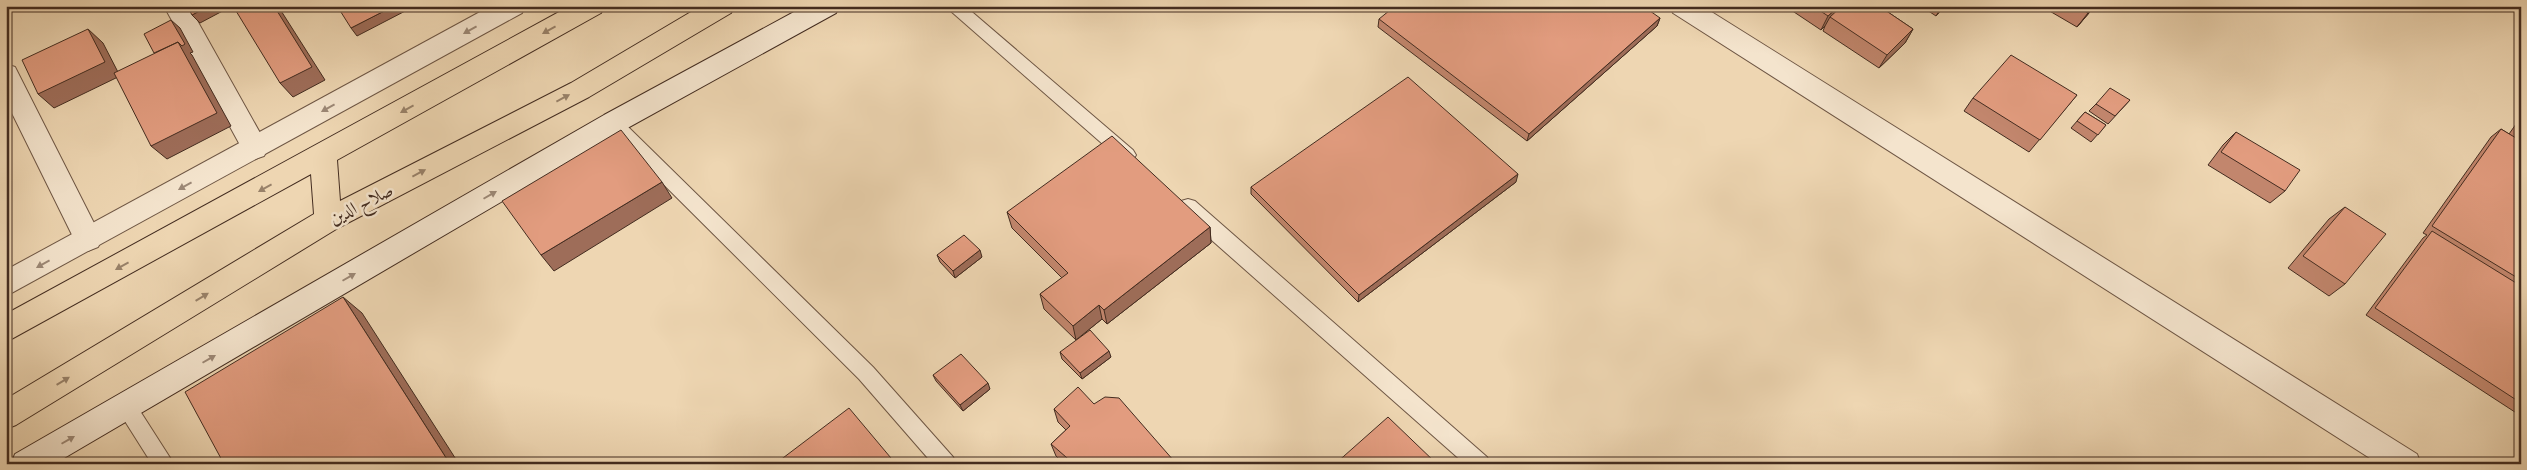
<svg xmlns="http://www.w3.org/2000/svg" width="2527" height="470" viewBox="0 0 2527 470" font-family="'Sorts Mill Goudy',Amiri,serif">
<style>
.lines{fill:none;stroke-linecap:round;stroke-linejoin:round}
.service-casing{stroke:#6e5644;stroke-width:2}
.minor-casing{stroke:#6e5644;stroke-width:2}
.tertiary-casing{stroke:#6e5644;stroke-width:2}
.secondary-casing{stroke:#432c20;stroke-width:2}
.trunk-casing{stroke:#432c20;stroke-width:2}
.service{fill:#f4e4cd;fill-rule:evenodd}
.minor{fill:#f4e4cd;fill-rule:evenodd}
.tertiary{fill:#f4e4cd;fill-rule:evenodd}
.secondary{fill:#f4e4cd;fill-rule:evenodd}
.trunk{fill:#eed6b2;fill-rule:evenodd}
.wall{fill:#c2866d;stroke:#432c20}
.shaded-wall{fill:#9e6d59;stroke:#432c20}
.building{fill:#e29c7f;stroke:#432c20}
.oneway{fill:#9c8876}
.oneway2{fill:#988169}
.labels{text-anchor:middle;stroke-width:5;stroke-linejoin:round;paint-order:stroke}
.street-label{font-size:18px;fill:#432c20;stroke:#f4e4cd}
</style>
<rect width="100%" height="100%" fill="#eed6b2"/>
<filter id="stains"><feTurbulence type="fractalNoise" baseFrequency=".004" numOctaves="4"/><feColorMatrix values="0 0 0 0 .2 0 0 0 0 .09 0 0 0 0 .02 0 0 0 .5 -.17"/></filter>
<radialGradient id="worn" r=".72"><stop offset=".6" stop-color="#630" stop-opacity="0"/><stop offset="1" stop-color="#630" stop-opacity=".3"/></radialGradient>
<g class="lines">
<defs>
<path id="service" d="M945,6H965L1133,150L1136,155L1133,160L1127,162L1121,160Z
M613,116L619,118L873,367L953,457L956,464H933L859,379L607,128L604,123L607,118Z
M1188,199L1195,201L1487,457L1490,464H1465L1181,213L1179,207L1181,201Z
M126,398L133,400L174,464H152L116,407L119,400Z"/>
<path id="minor" d="M164,6H189L264,140L268,148L264,156L255,159L246,156Z
M1670,6H1702L2417,454L2421,464H2379L1673,13Z
M6,64L15,67L98,231L102,239L98,247L88,251L78,247L6,101Z"/>
<path id="tertiary" d="M491,6H525L522,13L6,296V270Z"/>
<path id="secondary" d="M805,6H839L836,13L622,131L54,464H11L15,454L604,115Z"/>
<path id="trunk" d="M570,6H604L601,13L337,160L340,201L571,83L701,6H734L731,13L589,97L338,228L16,425L6,429V399L314,214L311,174L6,342V314Z"/>
</defs>
<!-- service casing -->
<use href="#service" class="service-casing"/>
<!-- minor casing -->
<use href="#minor" class="minor-casing"/>
<!-- tertiary casing -->
<use href="#tertiary" class="tertiary-casing"/>
<!-- secondary casing -->
<use href="#secondary" class="secondary-casing"/>
<!-- trunk casing -->
<use href="#trunk" class="trunk-casing"/>
<!-- service -->
<use href="#service" class="service"/>
<!-- minor -->
<use href="#minor" class="minor"/>
<!-- tertiary -->
<use href="#tertiary" class="tertiary"/>
<!-- secondary -->
<use href="#secondary" class="secondary"/>
<!-- trunk -->
<use href="#trunk" class="trunk"/>
</g>
<!-- wall -->
<path class="wall" d="M1785,6H1879L1913,29L1905,43L1879,68L1823,31L1825,26L1821,30Z
M1921,6H1945L1936,16Z
M2041,6H2095L2077,27Z
M1660,18L1657,26L1527,141L1378,27L1379,19Z
M2077,95L2029,152L1964,111L1973,98Z
M2130,100L2108,124L2089,111L2096,104Z
M2085,112L2106,125L2091,142L2071,128Z
M2521,117V416L2366,315L2423,238L2427,235L2423,233L2491,137L2501,129L2509,134Z
M2236,132L2285,191L2270,203L2208,165L2223,145Z
M1516,182L1358,302L1251,194V187Z
M2345,207V284L2329,296L2288,268L2329,219Z
M1007,212L1210,227L1211,243L1107,324L1102,319L1076,340L1044,309L1040,294L1062,278L1012,228Z
M937,255L982,257L955,278L940,262Z
M1060,352L1111,357L1082,379L1062,359Z
M933,375L990,389L963,411L936,381Z
M1094,404L1174,461V464H1064L1056,456L1051,444L1066,430L1058,422L1054,409Z"/>
<!-- shaded-wall -->
<path class="shaded-wall" d="M209,6H232L200,23L192,15Z
M274,6H278L325,80L293,97L280,83Z
M394,6H410L411,8L357,36L351,28Z
M1839,6H1847L1830,17L1825,26L1821,30L1828,16Z
M1942,6H1945L1936,16L1941,8Z
M2094,6H2095L2077,27L2088,13Z
M1660,18L1657,26L1527,141L1529,134Z
M171,20L180,28L193,52L190,53L192,55L231,126L167,159L151,146L178,42Z
M88,29L103,43L120,76L54,108L38,94Z
M1913,29L1905,43L1879,68L1887,55Z
M1518,174L1516,182L1358,302L1359,295Z
M662,182L672,198L554,271L541,255Z
M1210,227L1211,243L1107,324L1104,310Z
M980,250L982,257L955,278L953,271Z
M343,297L362,313L459,464H450Z
M1099,305L1102,319L1076,340L1073,326Z
M1109,351L1111,357L1082,379L1080,373Z
M988,383L990,389L963,411L960,405Z"/>
<!-- building -->
<path class="building" d="M187,6H209L192,15Z
M233,6H274L312,67L280,83Z
M344,6H394L351,28L339,9Z
M1395,6H1643L1660,18L1529,134L1379,19Z
M1813,6H1839L1828,16Z
M1842,6H1879L1913,29L1887,55L1830,17Z
M2076,6H2094L2088,13Z
M171,20L185,44L182,46L178,42L154,53L144,34Z
M88,29L105,62L38,94L22,60Z
M178,42L217,113L151,146L114,73Z
M2011,55L2077,95L2040,140L1973,98Z
M1408,77L1518,174L1359,295L1251,187Z
M2110,88L2130,100L2115,116L2096,104Z
M2085,112L2106,125L2098,135L2077,121Z
M2521,124V134L2516,131Z
M2501,129L2521,141V280L2432,226Z
M621,130L662,182L541,255L502,201Z
M2236,132L2300,170L2285,191L2221,152Z
M1112,136L1210,227L1104,310L1099,305L1073,326L1040,294L1068,273L1007,212Z
M2345,207L2386,234L2345,284L2303,256Z
M2432,231L2521,286V403L2375,308Z
M964,235L980,250L953,271L937,255Z
M343,297L450,464H224L185,392Z
M1090,330L1109,351L1080,373L1060,352Z
M961,354L988,383L960,405L933,375Z
M1078,387L1094,404L1105,397L1119,398L1174,461L1171,464H1074L1051,444L1070,426L1054,409Z
M849,408L896,464H775Z
M1388,417L1437,464H1335Z"/>
<!-- one-way arrows -->
<defs><path id="oneway-solid" d="M-6-.8H1V-3.2L6.5 0L1 3.2V.8H-6Z" transform="scale(1.25)"/></defs>
<g class="oneway">
<use href="#oneway-solid" transform="translate(470 30) rotate(151)"/>
<use href="#oneway-solid" transform="translate(328 108) rotate(151)"/>
<use href="#oneway-solid" transform="translate(185 186) rotate(151)"/>
<use href="#oneway-solid" transform="translate(490 195) rotate(-30)"/>
<use href="#oneway-solid" transform="translate(43 264) rotate(151)"/>
<use href="#oneway-solid" transform="translate(349 277) rotate(-30)"/>
<use href="#oneway-solid" transform="translate(209 359) rotate(-30)"/>
<use href="#oneway-solid" transform="translate(68 440) rotate(-30)"/>
</g>
<g class="oneway2">
<use href="#oneway-solid" transform="translate(549 30) rotate(151)"/>
<use href="#oneway-solid" transform="translate(563 98) rotate(-28)"/>
<use href="#oneway-solid" transform="translate(407 109) rotate(151)"/>
<use href="#oneway-solid" transform="translate(419 173) rotate(-28)"/>
<use href="#oneway-solid" transform="translate(265 188) rotate(151)"/>
<use href="#oneway-solid" transform="translate(122 266) rotate(151)"/>
<use href="#oneway-solid" transform="translate(202 297) rotate(-31)"/>
<use href="#oneway-solid" transform="translate(63 381) rotate(-31)"/>
</g>
<g class="labels">
<!-- street labels -->
<g class="street-label">
<text transform="translate(361 204) rotate(-27)" y="6">صلاح الدين</text>
</g>
</g>
<!-- margin -->
<rect width="2527" height="470" fill="none" stroke="#eed6b2" stroke-width="25"/>
<rect x="8" y="8" width="2512" height="455" fill="none" stroke="#432c20" stroke-width="2.5"/>
<rect x="12" y="12" width="2502" height="445" fill="none" stroke="#432c20"/>
<rect width="100%" height="100%" filter="url(#stains)"/>
<rect width="100%" height="100%" fill="url(#worn)"/>
</svg>
